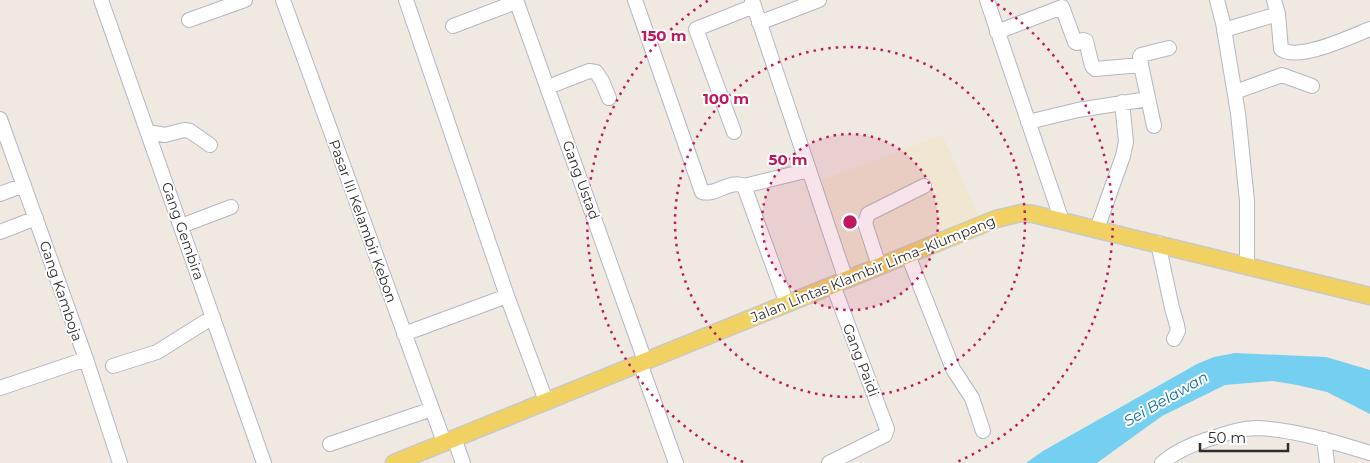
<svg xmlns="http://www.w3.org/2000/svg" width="1370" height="463" viewBox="0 0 1370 463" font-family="Montserrat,sans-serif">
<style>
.education{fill:#f0e6d1}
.water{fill:#75cff0}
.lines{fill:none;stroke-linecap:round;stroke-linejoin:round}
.minor-casing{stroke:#b4b7c1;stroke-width:16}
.major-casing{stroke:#c9c9c9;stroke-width:19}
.minor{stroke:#fff;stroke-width:14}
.major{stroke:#f2d163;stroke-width:16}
.ring{fill:none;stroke:#c2185b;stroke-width:2.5;stroke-dasharray:2.5 5}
.labels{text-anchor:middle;stroke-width:4;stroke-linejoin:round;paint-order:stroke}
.street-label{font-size:14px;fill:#2e2e2e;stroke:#fff}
.water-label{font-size:15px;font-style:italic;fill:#0d6fa3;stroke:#fff}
.centre{fill:#c2185b;stroke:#fff;stroke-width:2.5}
.ring-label{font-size:15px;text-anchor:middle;font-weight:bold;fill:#c2185b;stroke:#fff;stroke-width:4;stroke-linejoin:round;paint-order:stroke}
</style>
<rect width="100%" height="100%" fill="#efe9e1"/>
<!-- education -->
<path class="education" d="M942,135L982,223L849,276L816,182Z"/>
<!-- water -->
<path class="water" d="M1235,353L1326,357L1370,370V414L1327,392L1297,385L1273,381L1225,385L1162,416L1097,463H1026L1043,451L1197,364L1214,357Z"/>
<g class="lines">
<defs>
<path id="minor" d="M101,0L264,463
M283,0L444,442
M406,0L507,296L546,401
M516,0L645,361
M635,0L702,192C716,196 730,179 744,186L787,304
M752,0L846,280
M987,0L1062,221
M1217,0L1223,23L1238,113L1247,201V266
M1274,0L1278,14L1281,49C1299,62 1352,36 1370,29
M189,20L245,0
M759,23L819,0
M453,26L516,2
M1224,30L1278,14
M997,32L1062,7L1075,42L1077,43L1083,40L1086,41L1092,66L1095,69L1141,65L1140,57L1141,55L1169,48
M1141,65L1154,126
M548,87L589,71L596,72L602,81L609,98
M1235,92L1282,75L1312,86
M0,119L86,359L120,463
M1028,122L1078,110L1148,99
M148,132L165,135L184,130L190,131L210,145
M734,132L696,29L754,6
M744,186L809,170
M0,194L24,185
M181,226L231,207
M1097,229L1123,156L1126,142L1122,102
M0,232L36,218
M1158,243L1172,308L1177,325L1178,331L1174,339
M908,255L953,369L972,398L983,431
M879,266L865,223L868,214L924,186
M404,334L507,296
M640,363L676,463
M113,366L157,352L213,317
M0,388L86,359
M454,438L463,463
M1324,439L1327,463
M330,444L432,409
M829,463L885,435L887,429L833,285
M1162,463C1175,452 1190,445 1206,440C1222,435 1240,428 1258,428C1296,430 1334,442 1370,453"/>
<path id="major" d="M394,463L996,219L1021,213L1033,214L1370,296"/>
</defs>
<!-- minor casing -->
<use href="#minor" class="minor-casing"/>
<!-- major casing -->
<use href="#major" class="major-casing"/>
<!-- minor -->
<use href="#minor" class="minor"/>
<!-- major -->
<use href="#major" class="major"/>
</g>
<!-- distance rings -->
<circle cx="850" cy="222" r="88" fill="#c2185b" fill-opacity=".12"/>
<g class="ring">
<circle cx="850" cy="222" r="88"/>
<circle cx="850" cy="222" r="175"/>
<path d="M743 462A263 263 0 0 1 709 0M991 0A263 263 0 0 1 957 462"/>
</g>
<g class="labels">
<!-- street labels -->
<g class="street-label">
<text transform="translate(581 180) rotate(70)" y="5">Gang Ustad</text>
<text transform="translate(363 221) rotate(70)" y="5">Pasar III Kelambir Kebon</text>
<text transform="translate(183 231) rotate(71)" y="5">Gang Gembira</text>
<text transform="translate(873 269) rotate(-22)" y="5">Jalan Lintas Klambir Lima–Klumpang</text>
<text transform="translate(61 291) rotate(71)" y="5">Gang Kamboja</text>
<text transform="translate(861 360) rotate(69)" y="5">Gang Paidi</text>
</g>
<!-- water labels -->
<g class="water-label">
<text transform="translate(1166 399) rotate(-30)" y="5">Sei Belawan</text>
</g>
</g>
<circle cx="850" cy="222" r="8" class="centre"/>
<g class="ring-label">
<text x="664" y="41">150 m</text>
<text x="726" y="104">100 m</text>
<text x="788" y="165">50 m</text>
</g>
<!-- scale -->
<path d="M1200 443v8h88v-8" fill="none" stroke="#2e2e2e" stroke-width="2.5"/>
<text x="1208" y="443" font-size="15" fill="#2e2e2e" stroke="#ffffff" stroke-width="4" paint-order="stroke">50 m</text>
</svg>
